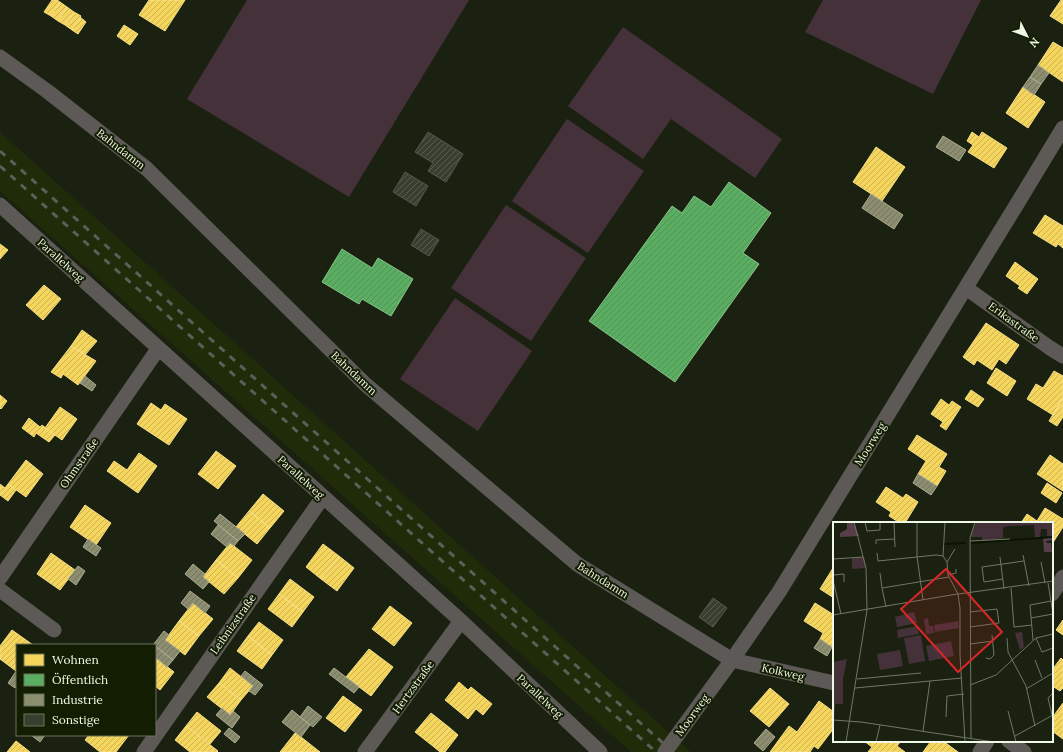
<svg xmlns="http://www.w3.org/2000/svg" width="1063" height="752" viewBox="0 0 1063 752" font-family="Lora,serif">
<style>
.built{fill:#1f2b09}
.green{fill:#45313a}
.homes{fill:url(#homes-hatch);stroke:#f4df85}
.public{fill:url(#public-hatch);stroke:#87c489}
.industry{fill:url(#industry-hatch);stroke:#aaac92}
.building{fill:url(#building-hatch);stroke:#555b4c}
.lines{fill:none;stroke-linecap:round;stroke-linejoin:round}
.minor{stroke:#5c5956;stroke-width:15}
.rail{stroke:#5d5e57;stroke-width:3;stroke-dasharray:7 7;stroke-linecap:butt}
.labels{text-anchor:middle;stroke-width:4;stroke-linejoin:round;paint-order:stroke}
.street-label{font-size:11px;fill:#eff7e5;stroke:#131d02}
.inset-river{fill:none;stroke:#0b1301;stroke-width:2}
.inset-road{fill:none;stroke:#707765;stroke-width:1}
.view{fill:#d62828;fill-opacity:0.15;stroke:#d62828;stroke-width:2}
.inset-edge{fill:none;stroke:#eff7e5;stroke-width:2}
</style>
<defs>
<pattern id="homes-hatch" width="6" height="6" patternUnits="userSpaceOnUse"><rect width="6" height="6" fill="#f6d55c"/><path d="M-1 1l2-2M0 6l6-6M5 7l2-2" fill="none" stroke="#cab256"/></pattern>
<pattern id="public-hatch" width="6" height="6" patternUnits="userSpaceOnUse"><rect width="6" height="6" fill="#5aae61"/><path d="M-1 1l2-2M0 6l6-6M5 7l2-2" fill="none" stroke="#559059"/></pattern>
<pattern id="industry-hatch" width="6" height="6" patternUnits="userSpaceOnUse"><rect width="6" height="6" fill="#8c8c6e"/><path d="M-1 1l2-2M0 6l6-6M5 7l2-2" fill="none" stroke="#747560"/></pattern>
<pattern id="building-hatch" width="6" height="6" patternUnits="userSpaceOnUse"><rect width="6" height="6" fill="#393f30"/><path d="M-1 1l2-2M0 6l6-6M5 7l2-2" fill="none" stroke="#565c4e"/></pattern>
</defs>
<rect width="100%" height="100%" fill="#1b2110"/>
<!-- built -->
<path class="built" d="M0,132L621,690L691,752H631L0,191Z"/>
<!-- green -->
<path class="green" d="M247,0H469L349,197L187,99Z
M823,0H981L933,94L805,32Z
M623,27L782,139L755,178L671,119L643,159L568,106Z
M567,119L644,171L588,253L512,201Z
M506,205L586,258L531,341L451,288Z
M455,298L532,351L478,431L400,379Z"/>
<!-- homes -->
<path class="homes" d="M52,0H57L60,2L51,16L44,12Z
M149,0H185L165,31L139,15Z
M1061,0H1063V24L1050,16Z
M60,2L67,7L58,21L51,16Z
M67,7L74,12L65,25L58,21Z
M74,12L81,16L72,30L65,25Z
M80,17L86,22L78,34L72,30Z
M124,25L138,34L130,45L117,36Z
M1053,42L1063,48V82L1038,65Z
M1023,87L1045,102L1028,128L1006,113Z
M972,132L979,137L982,132L1007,148L994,168L968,152L973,145L967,141Z
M876,147L905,167L882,201L853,182Z
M1045,215L1063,226V248L1058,244L1056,247L1033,233Z
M0,244L8,250L0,259Z
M1015,262L1038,279L1027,294L1018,288L1020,286L1006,276Z
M44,285L61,299L43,320L26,305Z
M986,323L1019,345L1006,364L999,359L992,370L977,360L974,365L963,357Z
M82,330L97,341L85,355L71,346Z
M71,346L96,361L78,385L63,374L61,378L51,372Z
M996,368L1016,381L1007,396L987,383Z
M1054,371L1063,376V398L1053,415L1027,399L1036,384L1043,388Z
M971,390L984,399L978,407L965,399Z
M0,395L7,401L1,409L0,408Z
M1063,398V417L1057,426L1049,421Z
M941,399L949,405L952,401L961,407L946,430L940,426L943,422L931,414Z
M151,403L161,410L165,404L187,419L169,445L137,424Z
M60,407L77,419L62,440L45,428Z
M29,418L40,427L42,425L55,435L49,442L36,433L34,437L22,428Z
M917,435L947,454L939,467L946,471L937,486L918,474L926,461L908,449Z
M216,451L236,466L218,489L198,474Z
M139,453L157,466L138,493L107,471L114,461L127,470Z
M1050,455L1063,464V491L1037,474Z
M26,460L43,474L26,497L8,484Z
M1047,483L1062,493L1056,503L1041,493Z
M0,484L5,488L8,484L16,490L8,501L0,495Z
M886,487L903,498L906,494L918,502L905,523H900L889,516L891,512L876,502Z
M263,494L284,511L270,528L249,511Z
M85,505L111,523L96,545L70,527Z
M1045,508L1063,519V527L1052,544V523H1021L1027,514L1037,521Z
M249,511L270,528L257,544L236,527Z
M230,543L252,560L238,578L216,560Z
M323,544L339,556L321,579L306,567Z
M51,553L75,570L60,590L37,574Z
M339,556L354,568L337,591L321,579Z
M216,560L238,578L224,594L203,577Z
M833,568H834V598L820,589Z
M290,579L314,597L303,612L279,594Z
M279,594L303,612L292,627L268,609Z
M193,603L213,619L199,636L179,621Z
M815,603L834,615V648L820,639L823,633L804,621Z
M390,606L412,623L394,646L372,629Z
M1063,620V635L1056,630Z
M179,621L199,636L185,655L165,640Z
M259,622L283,640L272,655L248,636Z
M12,630L33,645H17L16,671L0,659V646Z
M248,636L272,655L262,669L237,651Z
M369,649L393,667L371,696L346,677Z
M155,657L174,672L160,690L155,686Z
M1061,658L1063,660V688L1060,691L1054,687L1052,690V670Z
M230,668L253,686L241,700L219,683Z
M459,682L468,690L471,687L492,704L483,715L476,709L468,719L445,700Z
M219,683L241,700L230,715L207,697Z
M770,688L789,704L769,727L750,711Z
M343,696L362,710L345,732L326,718Z
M819,701L834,712V728L818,749L814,746L810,752H770L789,726L797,732Z
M1063,703V739L1052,731V718Z
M197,712L221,731L210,744L186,726Z
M431,713L450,728L434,747L415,732Z
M186,726L218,751L217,752H190L175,740Z
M450,728L458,735L445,752H440L434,747Z
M295,733L301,737L320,752H280Z
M89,735H129L116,752H100L85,740Z
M16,741L30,752H7Z
M864,741H901L897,746L905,752H868L872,747Z
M931,741H943L958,752H923Z"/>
<!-- public -->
<path class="public" d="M729,182L771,213L743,253L759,264L675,382L589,321L672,206L682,213L694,196L711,207Z
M342,249L372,268L378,258L413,279L391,316L362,299L359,304L322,282Z"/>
<!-- industry -->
<path class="industry" d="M1038,65L1049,73L1041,84L1030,77Z
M1030,77L1041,84L1034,95L1023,87Z
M943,136L966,150L959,161L936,147Z
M871,194L903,215L894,229L862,208Z
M85,376L96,385L92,391L80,383Z
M918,474L937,486L931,495L913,483Z
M220,514L245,534L238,541L214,521Z
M218,525L238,541L234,546L230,543L227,547L211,534Z
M88,539L101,548L96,556L83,547Z
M193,564L205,574L203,577L209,582L203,589L185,574Z
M78,566L85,571L76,585L68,579Z
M190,591L210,606L205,613L193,603L188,609L181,603Z
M164,631L169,635L165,640L180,651L173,660L155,646V645H153Z
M820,639L832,647L827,656L814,648Z
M155,646L173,660L167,667L155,657Z
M334,668L359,687L354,693L329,674Z
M17,670V685L15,688L8,683Z
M245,671L263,685L255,695L249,691L253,686L241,676Z
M308,706L322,717L313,727L300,717Z
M222,708L230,715L233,711L240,717L232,728L216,715Z
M292,710L310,725L301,737L282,722Z
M229,728L240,737L235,743L224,734Z
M766,729L775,737L763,751L754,743Z
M31,735H45L40,742Z"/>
<!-- building -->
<path class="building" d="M428,132L463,154L446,182L428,171L433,163L415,152Z
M405,172L428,186L416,206L393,192Z
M421,229L439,240L429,256L411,245Z
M713,598L727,608L713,627L699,617Z"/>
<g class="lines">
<!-- minor -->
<path class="minor" d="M0,57L47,91L147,169L365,384L577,564L732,660L834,683
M0,205L461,621L600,752
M966,288L1050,348L1063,356
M0,578L158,349
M0,590L54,630
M1052,594L1063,577
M1009,741L1024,752
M144,752L323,497
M365,752L461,621
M665,752L732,660L779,592L1017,204L1063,128
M980,752L987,741"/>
<!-- rail -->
<path class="rail" d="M0,151L673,752
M0,166L656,752"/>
</g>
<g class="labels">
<!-- street labels -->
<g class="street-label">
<text transform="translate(121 149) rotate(38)" y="4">Bahndamm</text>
<text transform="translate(61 260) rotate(42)" y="4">Parallelweg</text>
<text transform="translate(1014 322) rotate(36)" y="4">Erikastraße</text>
<text transform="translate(354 373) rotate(43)" y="4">Bahndamm</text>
<text transform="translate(870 444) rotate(-58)" y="4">Moorweg</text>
<text transform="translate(79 463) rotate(-55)" y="4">Ohmstraße</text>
<text transform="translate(301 477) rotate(42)" y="4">Parallelweg</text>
<text transform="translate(603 580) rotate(32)" y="4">Bahndamm</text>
<text transform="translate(233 624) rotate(-55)" y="4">Leibnizstraße</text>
<text transform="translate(783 672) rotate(13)" y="4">Kolkweg</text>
<text transform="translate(413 687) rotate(-54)" y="4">Hertzstraße</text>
<text transform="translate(540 696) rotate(43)" y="4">Parallelweg</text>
<text transform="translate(692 715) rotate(-54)" y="4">Moorweg</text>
</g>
</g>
<!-- overview -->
<g transform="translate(833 522)">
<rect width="220" height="220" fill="#1b2110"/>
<path d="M143,0H219L220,15H214V7H208L207,15L202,16L201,3L176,4L170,5V16L149,19V15H137ZM81,90L84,101L64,105L62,95ZM95,96L96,104H100L101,111L93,112L91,97ZM125,99L126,106L102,110L101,103ZM84,104L86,112L65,116L64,108ZM88,113L92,139L76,142L71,116ZM118,119L121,134L96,139L93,124ZM67,128L70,144L47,148L44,132ZM14,137L10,157V182H0V140Z" fill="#45313a"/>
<path d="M14,0H20L26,14L7,15V11L14,7ZM220,15V18L213,19L214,21H218L219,30H211L210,16Z" fill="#583e4a"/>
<path d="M31,35L33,46L19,47V36ZM189,110L191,125L187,128L182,111Z" fill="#45313a"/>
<path class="inset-river" d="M138,21L219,15M111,22L132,21"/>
<path class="inset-road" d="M32,0L34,9L47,8V0M61,0L62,25M84,0V34L90,78M137,19L177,17M43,22V18L61,17M44,31L45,39L103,33L110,34L114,40L115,53L125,72L127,86V133L132,220M190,33L196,64M110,34L112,0M167,35L171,67M0,37L30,35M114,40L122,27M208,40L212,61M47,51L49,66M0,53L11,52V60M115,53L123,51V47M170,57L151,60L149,45L191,39M0,58L8,92M178,66L181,105L199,103M53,85L49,66L116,55M137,90L164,87L166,101L137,105M0,93L118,73L220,59M198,96L220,92L215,61M174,116L175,130L193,164L202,204M203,116L209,130L220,126M200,118L197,83L218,79M137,122L160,119M153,136L157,137L161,133L159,113M202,138L209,156M24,157L88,151M137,163L163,153L203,116L220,112M22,166L129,156M193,167L220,151M175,189L183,220M219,193L215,176L220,171M113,195L114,174L131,172M0,198L28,200L161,220M0,209L1,182M90,209L97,159M182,214L220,193M138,216L137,16L142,0M13,220L34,88L33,46L21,0M43,220L47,203"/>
<path class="view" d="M113,47L169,110L125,150L68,87Z"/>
<rect width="220" height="220" class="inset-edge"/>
</g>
<!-- legend -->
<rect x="16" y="644" width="140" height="92" fill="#131d02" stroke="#6b745d"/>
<rect x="24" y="654" width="20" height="12" fill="#f6d55c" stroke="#6b745d"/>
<text x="52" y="664" font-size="12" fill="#eff7e5">Wohnen</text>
<rect x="24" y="674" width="20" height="12" fill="#5aae61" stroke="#6b745d"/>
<text x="52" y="684" font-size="12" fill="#eff7e5">Öffentlich</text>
<rect x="24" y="694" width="20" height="12" fill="#8c8c6e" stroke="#6b745d"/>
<text x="52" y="704" font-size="12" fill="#eff7e5">Industrie</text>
<rect x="24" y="714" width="20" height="12" fill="#393f30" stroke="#6b745d"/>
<text x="52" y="724" font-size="12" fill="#eff7e5">Sonstige</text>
<!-- north arrow -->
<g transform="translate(1027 36) rotate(132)" stroke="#131d02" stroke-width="3" paint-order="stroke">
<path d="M0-3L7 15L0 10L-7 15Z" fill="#eff7e5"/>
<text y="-6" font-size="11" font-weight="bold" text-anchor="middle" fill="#eff7e5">N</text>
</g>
</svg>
